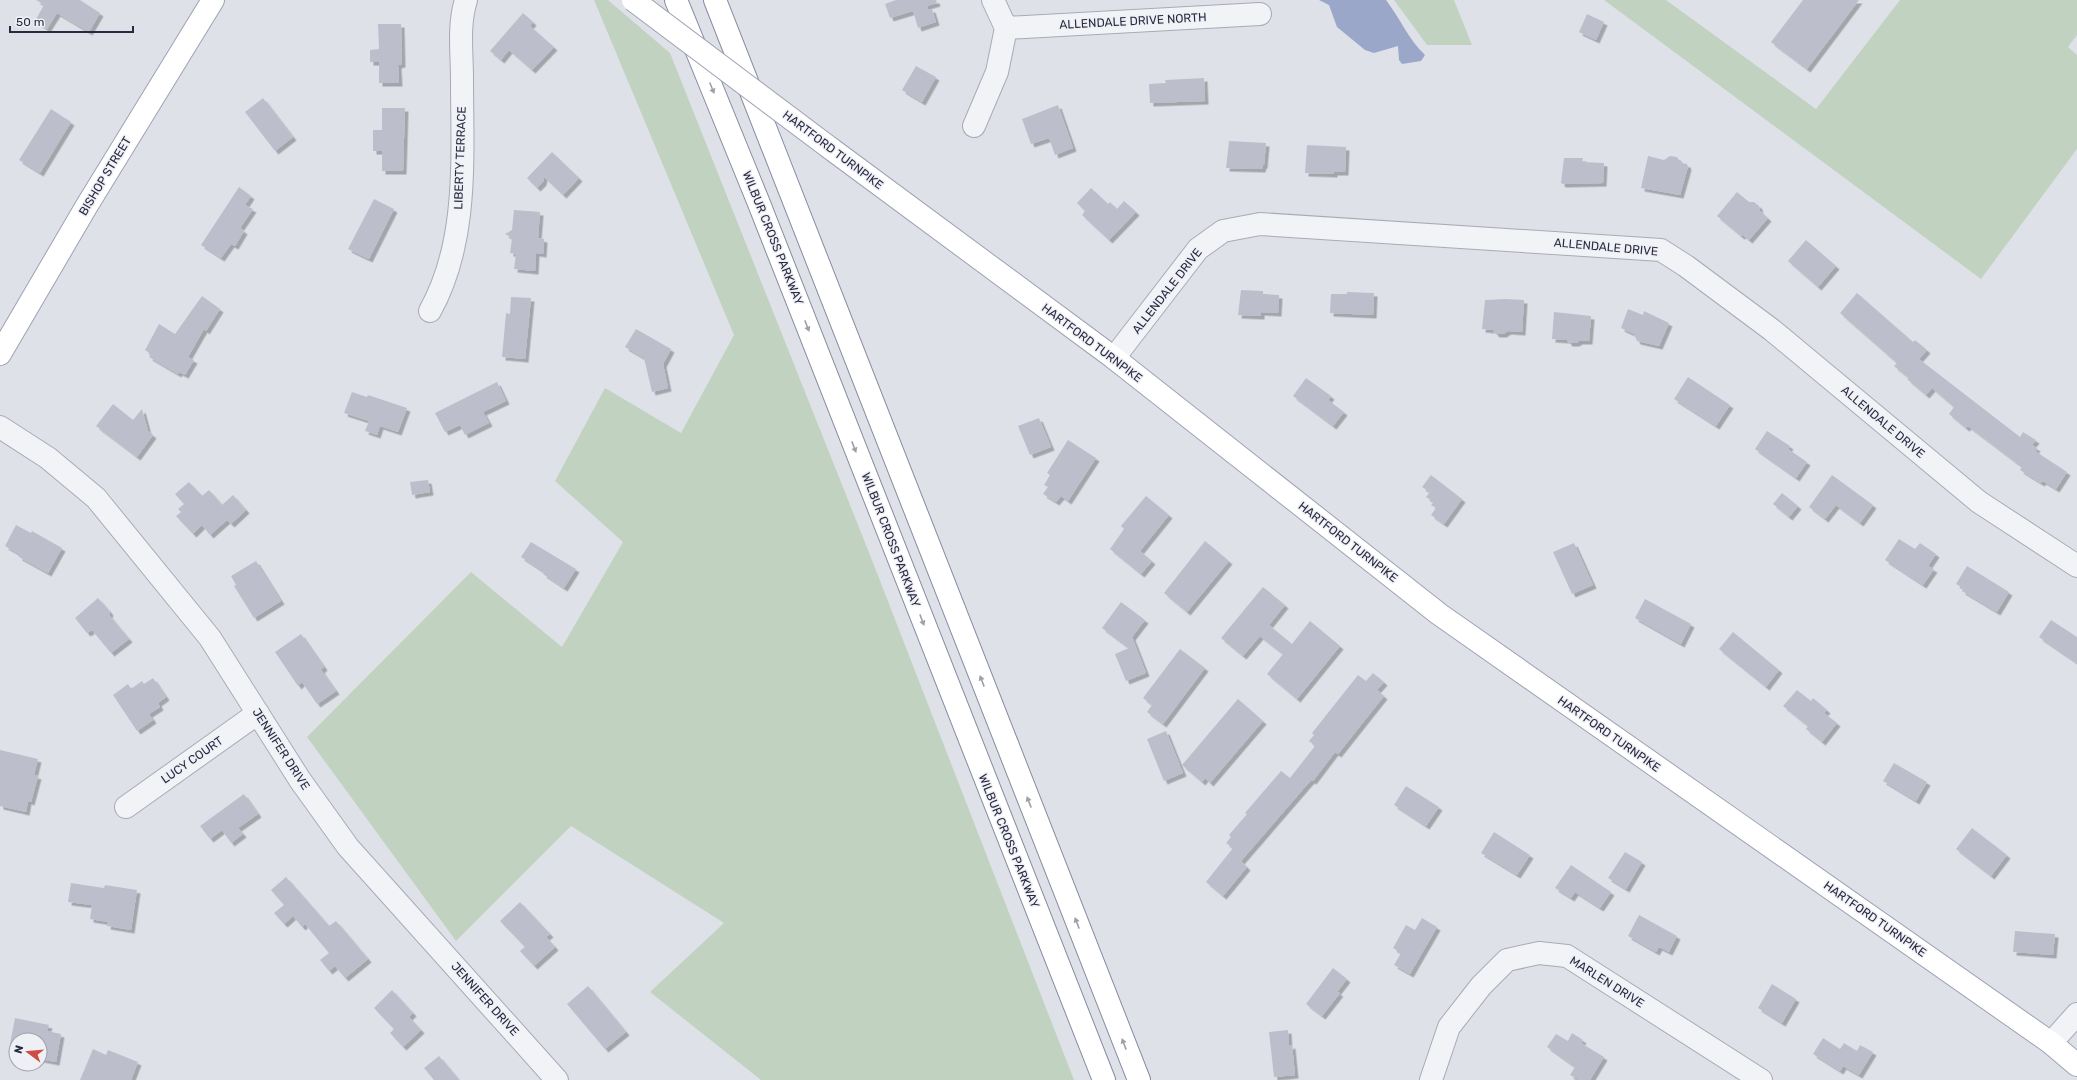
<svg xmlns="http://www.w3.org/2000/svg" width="2077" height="1080" viewBox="0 0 2077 1080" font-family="Rubik,sans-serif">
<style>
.green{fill:#c1d3c0}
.water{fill:#9aa7c9}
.building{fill:#bcbfcb;filter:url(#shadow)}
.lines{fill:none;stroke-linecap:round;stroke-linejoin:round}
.minor-casing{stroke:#a8aab6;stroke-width:24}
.major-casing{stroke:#9ea2b4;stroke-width:24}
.highway-casing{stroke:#878b9f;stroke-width:24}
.minor{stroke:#f2f3f7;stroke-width:22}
.major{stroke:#fff;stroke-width:22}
.highway{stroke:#fff;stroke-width:22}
.major-bridge-casing{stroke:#9ea2b4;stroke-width:24;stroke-linecap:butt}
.major-bridge{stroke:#fff;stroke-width:22}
.oneway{fill:#9ea0a9}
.labels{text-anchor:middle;stroke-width:3;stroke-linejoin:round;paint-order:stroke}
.street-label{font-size:12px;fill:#282b40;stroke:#eff0f6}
</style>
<defs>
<filter id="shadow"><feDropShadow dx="3.5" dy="3.5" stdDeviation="0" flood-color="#0004"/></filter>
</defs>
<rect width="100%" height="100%" fill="#dfe1e9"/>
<!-- green -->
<path class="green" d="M594,0H608L670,53L870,555L1074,1080H761L650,992L724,923L571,826L456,941L307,737L471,572L562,647L623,542L555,481L605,388L681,433L734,335Z
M1394,0H1454L1472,45H1427Z
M1604,0H1666L1816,109L1900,0H2077V35L2068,47L2077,55V149L1981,279Z"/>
<!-- water -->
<path class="water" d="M1319,0H1386C1400,18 1408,39 1425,55L1421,61L1402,64L1399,60L1398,46L1374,53L1365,50L1337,27L1329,5Z"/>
<!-- building -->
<path class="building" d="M36,0H80L100,13L89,32L57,13L47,29L35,21L44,5Z
M896,0H936L937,3L927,6L928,9H932L936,22L918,28L913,11L890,18L885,4Z
M1803,0H1859L1807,69L1771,42Z
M523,13L533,22L530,26L554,47L532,70L509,50L501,60L490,51Z
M1587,14L1604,22L1596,40L1579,32Z
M378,24H401L402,64L398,65L399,83H379V62H370V50L379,49Z
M916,66L936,77L922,102L902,90Z
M1204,78L1205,101L1150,103L1149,84L1166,83L1165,80Z
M263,98L293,137L275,151L245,112Z
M1058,105L1073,148L1055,155L1049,138L1031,144L1022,119Z
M382,108H405L403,171H382V151H373V130H382Z
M51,109L71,122L40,173L19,160Z
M1229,141L1266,143L1264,165H1263L1262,169L1226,168Z
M1307,145L1346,147L1345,172H1334V174L1305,173Z
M552,152L579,178L563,195L544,177L543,182L537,188L527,178Z
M1648,156L1664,160L1670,156L1677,157L1681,163L1687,164L1688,167L1680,195L1641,188Z
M1564,158H1583L1582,162L1604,163L1603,183L1563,184L1561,183Z
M239,187L251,196L245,205L253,209L240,228L244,231L235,246L231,244L221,258L201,245Z
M1091,188L1108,204L1110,202L1117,209L1124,201L1136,212L1109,240L1082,215L1085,211L1077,203Z
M1737,192L1749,202H1754L1759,206L1760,211L1768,218L1749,240L1743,235L1741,236L1717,216Z
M374,199L394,209L369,259L348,249Z
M514,210L540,212L538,238L544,239L543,254L536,253L535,271L514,269L516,254L510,253L512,238L505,234L512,230Z
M1806,240L1836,266L1818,287L1788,261Z
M1241,290L1263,291V294L1279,295L1278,313L1261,312V316L1238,315Z
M1347,292L1374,293L1373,315L1330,313L1331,294H1347Z
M1857,293L1913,342L1915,340L1927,350L1919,359L2020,437L2023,432L2036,440L2032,445L2037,448L2035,451L2067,472L2056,489L2043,481L2041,483L2020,470L2022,467L1968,426L1966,428L1949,414L1954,407L1932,388L1926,395L1907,379L1909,378L1894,366L1897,363L1840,313Z
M202,296L220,309L206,331L204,329L188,357L194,360L185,375L179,372L178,374L149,357L151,354L145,350L159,324L175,334Z
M511,297L531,298L525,359L502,357L506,313L510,314Z
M1505,299L1524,300L1522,332L1508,331L1503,334H1496L1493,330L1482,329L1485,300Z
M1628,309L1643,315L1644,311L1669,323L1659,346L1637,341L1634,334L1621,328Z
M1554,312L1591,316L1589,341H1579L1576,343H1569L1567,340L1552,339Z
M636,329L671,349L663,364L668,388L652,392L644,358L625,347Z
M1688,377L1730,405L1716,426L1674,399Z
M1306,378L1331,396L1328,400L1344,412L1333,426L1293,396Z
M497,382L506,401L483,412L489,423L465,435L460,425L445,432L435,413Z
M352,392L367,397L368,395L407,408L398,432L380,426L377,435L365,431L369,421L344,413Z
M113,404L133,420L142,409L148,431L153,435L137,457L96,426Z
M1039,418L1051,447L1030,455L1018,426Z
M1767,431L1790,446L1788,449L1807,462L1796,478L1755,449Z
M1068,440L1096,458L1068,501L1061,496L1056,502L1043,494L1048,487L1044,485L1050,475L1047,473Z
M1431,475L1462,499L1444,524L1431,515L1436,508L1431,505L1434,502L1426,497L1430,492L1422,487Z
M1832,475L1873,505L1860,523L1836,505L1825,519L1809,507Z
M428,480L430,492L412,495L410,482Z
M189,482L202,496L209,490L222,505L233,495L246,510L231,524L227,520L210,535L202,525L193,534L176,516L181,512L178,509L184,504L175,494Z
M1782,493L1798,506L1789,517L1773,504Z
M1146,496L1169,515L1140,551L1152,561L1141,574L1110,549L1124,529L1121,526Z
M16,525L31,533L32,531L62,548L48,573L19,557V554L5,546Z
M1899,539L1915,549L1920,543L1936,554L1928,566L1934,569L1923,585L1885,560Z
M1205,541L1229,561L1187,612L1164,593Z
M531,542L576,569L564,588L543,574L544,572L521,557Z
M1574,543L1593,585L1572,594L1553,552Z
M256,561L281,601L254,618L234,586L236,585L231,576Z
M1967,566L2009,592L1997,612L1962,591L1963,588L1956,584Z
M1263,587L1285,605L1269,625L1292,644L1310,621L1340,646L1297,699L1267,674L1283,654L1260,636L1243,656L1221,638Z
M98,598L110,612L109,615L129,639L111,653L92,630L87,633L75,618Z
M1645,599L1691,624L1681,644L1635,618Z
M1121,602L1145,620L1132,637L1146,673L1126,681L1115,654L1129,648L1102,628Z
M2051,620L2077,637V663L2039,637Z
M1733,632L1779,670L1766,687L1719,649Z
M301,634L324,667L321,670L336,691L317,704L302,682L298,686L275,652Z
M1180,649L1205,668L1163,724L1147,712L1152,705L1143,698Z
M1373,673L1384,682L1377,690L1384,696L1338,754L1335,752L1313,781L1311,780L1241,861L1247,867L1223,896L1206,882L1233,848L1226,843L1231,837L1229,835L1247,814L1245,813L1281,771L1290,778L1315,746L1309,741L1314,735L1312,733L1358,675L1366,681Z
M153,678L166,697L158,703L160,707L149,714L153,720L137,731L113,695L128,684L131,689L142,681L144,684Z
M1797,690L1811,701L1813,698L1827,710L1824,713L1837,723L1822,742L1806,729L1808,726L1783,706Z
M1238,699L1263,721L1210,783L1205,778L1202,782L1182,765Z
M1166,731L1183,773L1164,781L1147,739Z
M0,750L38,759L34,775L38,776L31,802L28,801L26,812L0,806Z
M1894,763L1927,782L1916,801L1883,781Z
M1406,786L1439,807L1426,826L1394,805Z
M244,794L258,814L238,828L243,834L231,843L222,830L210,839L200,826Z
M1972,828L2007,855L1991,876L1956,849Z
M1494,832L1530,855L1517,875L1481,853Z
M1625,852L1642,862L1626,889L1608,878Z
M1571,865L1611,892L1600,908L1575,892L1571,898L1555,888Z
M286,877L329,926L336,921L368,959L345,978L335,966L329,971L320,960L329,953L305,924L302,927L293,916L284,924L274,913L284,905L271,890Z
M71,883L104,888L105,885L137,890L131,930L107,926L108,922L90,919L92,905L68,902Z
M520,902L550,934L546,937L555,947L534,966L520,951L525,947L500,921Z
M1639,915L1677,936L1669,952L1659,947L1656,952L1628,936Z
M1422,918L1437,927L1410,974L1394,965L1401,953L1393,948L1406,925L1415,930Z
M2015,931L2055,934L2053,955L2013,952Z
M1333,968L1347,979L1337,992L1340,993L1322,1016L1306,1004Z
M1772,984L1796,999L1782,1023L1758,1008Z
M588,986L626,1032L605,1049L567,1004Z
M392,990L413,1013L409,1017L421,1030L403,1047L390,1033L394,1029L374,1008Z
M15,1018L49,1025L47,1031L61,1034L56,1062L40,1059V1040H16V1045L10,1044Z
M1288,1030L1289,1046L1292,1045L1295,1075L1274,1077L1269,1032Z
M1572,1033L1583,1040L1581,1043L1604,1057L1590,1080H1579L1570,1075L1575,1067L1547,1047L1556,1034L1568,1041Z
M1823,1038L1840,1049L1844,1043L1857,1051L1860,1045L1873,1052L1859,1075L1843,1066L1840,1071L1813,1054Z
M93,1049L106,1055L108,1050L138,1062L131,1080H80Z
M439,1056L459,1080H434L424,1068Z"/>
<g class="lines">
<defs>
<path id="minor" d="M1006,28L1260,14
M974,126L997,72L1006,28L993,0
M430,311C469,241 462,156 462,79C462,52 458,26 466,0
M1114,358L1198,249L1223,231L1260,224L1661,250L1686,266L1772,330L1979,502L2077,566
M0,427L48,458L96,498L210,638L300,780L348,847L557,1080
M126,807L258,713
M2051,1043L2077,1014
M1431,1080L1449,1027L1481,986L1507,960L1539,953L1567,956L1761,1080"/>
<path id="major" d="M830,148L1114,358L1439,614L2051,1043L2077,1065
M0,354L86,207L213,0"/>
<path id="highway" d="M676,0L758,201L1104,1080
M715,0L1139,1080"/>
</defs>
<!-- minor casing -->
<use href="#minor" class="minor-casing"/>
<!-- major casing -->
<use href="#major" class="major-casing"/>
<!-- highway casing -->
<use href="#highway" class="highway-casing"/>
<!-- minor -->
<use href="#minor" class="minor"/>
<!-- major -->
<use href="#major" class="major"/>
<!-- highway -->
<use href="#highway" class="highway"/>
<defs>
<path id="major-bridge" d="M633,0L830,148"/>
</defs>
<!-- major-bridge casing -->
<use href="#major-bridge" class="major-bridge-casing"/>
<!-- major-bridge -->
<use href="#major-bridge" class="major-bridge"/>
</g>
<!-- one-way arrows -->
<defs><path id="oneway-solid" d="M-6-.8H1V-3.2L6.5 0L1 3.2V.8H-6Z"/></defs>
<g class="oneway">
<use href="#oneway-solid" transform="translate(712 88) rotate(68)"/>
<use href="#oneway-solid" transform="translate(807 326) rotate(69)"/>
<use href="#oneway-solid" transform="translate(854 447) rotate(69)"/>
<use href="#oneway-solid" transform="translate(922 620) rotate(69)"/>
<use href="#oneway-solid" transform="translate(982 681) rotate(-111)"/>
<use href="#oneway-solid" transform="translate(1029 802) rotate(-111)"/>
<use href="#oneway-solid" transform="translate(1077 923) rotate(-111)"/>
<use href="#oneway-solid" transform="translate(1124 1044) rotate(-111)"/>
</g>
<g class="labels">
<!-- street labels -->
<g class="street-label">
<text transform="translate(1133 21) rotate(-3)" y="4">ALLENDALE DRIVE NORTH</text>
<text transform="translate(833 150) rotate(37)" y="4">HARTFORD TURNPIKE</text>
<text transform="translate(460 158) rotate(-88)" y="4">LIBERTY TERRACE</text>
<text transform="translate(105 176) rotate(-59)" y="4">BISHOP STREET</text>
<text transform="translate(773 238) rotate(68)" y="4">WILBUR CROSS PARKWAY</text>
<text transform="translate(1606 247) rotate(5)" y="4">ALLENDALE DRIVE</text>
<text transform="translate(1167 291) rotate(-52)" y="4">ALLENDALE DRIVE</text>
<text transform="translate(1092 343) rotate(37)" y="4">HARTFORD TURNPIKE</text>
<text transform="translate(1883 422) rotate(40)" y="4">ALLENDALE DRIVE</text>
<text transform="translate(891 540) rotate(69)" y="4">WILBUR CROSS PARKWAY</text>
<text transform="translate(1348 542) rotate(38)" y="4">HARTFORD TURNPIKE</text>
<text transform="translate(1609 734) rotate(35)" y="4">HARTFORD TURNPIKE</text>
<text transform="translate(281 749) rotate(57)" y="4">JENNIFER DRIVE</text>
<text transform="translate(192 760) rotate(-35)" y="4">LUCY COURT</text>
<text transform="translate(1009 841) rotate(68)" y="4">WILBUR CROSS PARKWAY</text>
<text transform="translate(1875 919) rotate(35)" y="4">HARTFORD TURNPIKE</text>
<text transform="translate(1607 982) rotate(32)" y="4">MARLEN DRIVE</text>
<text transform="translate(485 999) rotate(48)" y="4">JENNIFER DRIVE</text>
</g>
</g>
<!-- north arrow -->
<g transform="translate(28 1052) rotate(286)"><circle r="19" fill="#eff0f6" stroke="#9fa1ad"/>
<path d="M0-3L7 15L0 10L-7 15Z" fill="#cf4c43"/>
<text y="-6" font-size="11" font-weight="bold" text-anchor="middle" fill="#282b40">N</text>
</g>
<!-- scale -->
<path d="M10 26v6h123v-6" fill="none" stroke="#282b40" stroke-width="2"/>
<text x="16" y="26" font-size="12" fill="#282b40" stroke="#eff0f6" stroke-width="3" paint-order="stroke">50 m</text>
</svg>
